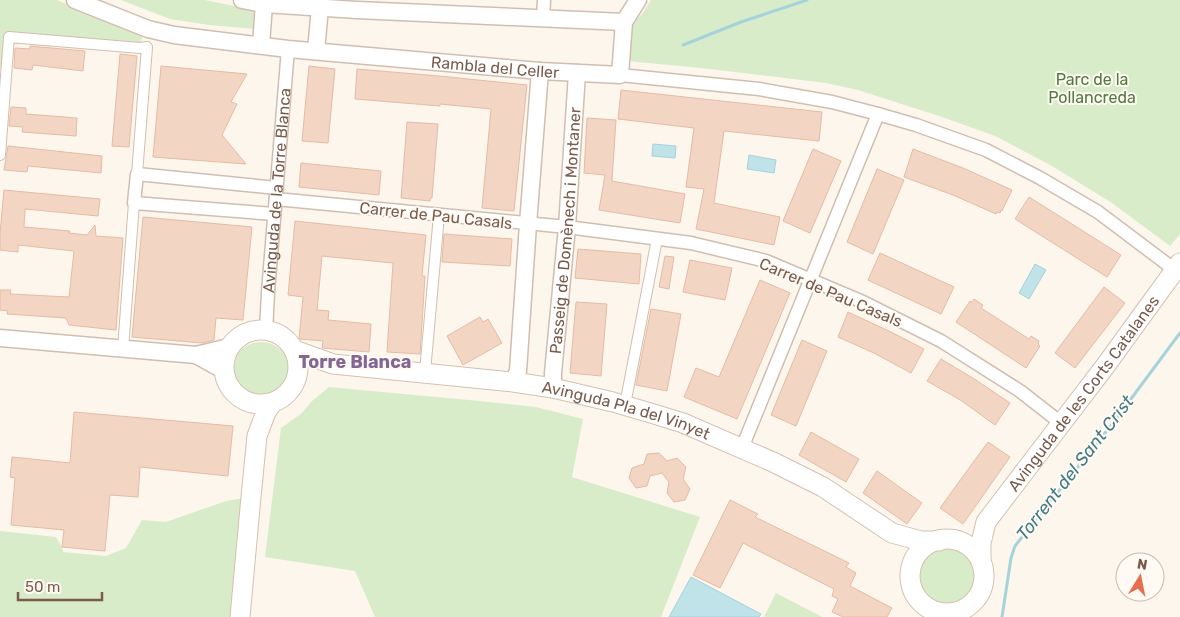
<svg xmlns="http://www.w3.org/2000/svg" width="1180" height="617" viewBox="0 0 1180 617" font-family="Rubik,sans-serif">
<style>
.green{fill:#d8ecc9}
.water{fill:#bfe3e8;stroke:#a5d3da}
.lines{fill:none;stroke-linecap:round;stroke-linejoin:round}
.stream{stroke:#a5d3da;stroke-width:3}
.building{fill:#f3d5c3;stroke:#e6bba3}
.pedestrian-casing{stroke:#d1beb0;stroke-width:12}
.minor-casing{stroke:#d1beb0;stroke-width:15}
.tertiary-casing{stroke:#d1beb0;stroke-width:19}
.secondary-casing{stroke:#d6c0b0;stroke-width:21}
.pedestrian{stroke:#fff;stroke-width:10}
.minor{stroke:#fff;stroke-width:12}
.tertiary{stroke:#fff;stroke-width:16}
.secondary{stroke:#fff;stroke-width:19}
.labels{text-anchor:middle;stroke-width:4;stroke-linejoin:round;paint-order:stroke}
.street-label{font-size:16px;fill:#7a5c4d;stroke:#fffaf3}
.park-label{font-size:16px;fill:#537a41;stroke:#fffaf3}
.neighbourhood-label{font-size:18px;font-weight:bold;fill:#846695;stroke:#fffaf3}
.water-label{font-size:18px;font-style:italic;fill:#437c86;stroke:#fffaf3}
</style>
<rect width="100%" height="100%" fill="#fdf6ec"/>
<!-- green -->
<path class="green" d="M0,0H57L142,37L140,48L135,43L7,32L3,62L0,69Z
M121,0H205L259,11L257,29L209,25L170,19Z
M651,0H1180V234L1170,246L1112,203L1052,166L995,136L942,117L858,90L826,83L701,68L627,61L630,26L643,13Z
M232 371a29 29 0 1 1 58 0a29 29 0 1 1-58 0Z
M329,387L479,401L536,407L583,419L572,477L700,517L661,617H375L355,571L265,557L281,428L302,413L312,401Z
M251,497L240,617H0V531L56,537L62,547L63,552L106,556L126,548L142,520L166,522L226,501Z
M917 578a30 30 0 1 1 60 0a30 30 0 1 1-60 0Z
M776,593L822,617H764Z"/>
<!-- water -->
<path class="water" d="M653,144L676,146L675,158L652,156Z
M749,155L776,160L774,173L747,169Z
M1035,264L1046,270L1029,299L1019,293Z
M691,577L761,614L759,617H669Z"/>
<g class="lines">
<!-- stream -->
<path class="stream" d="M683,45L741,22L807,0
M1002,617L1011,558L1015,546L1113,423L1180,333"/>
</g>
<!-- building -->
<path class="building" d="M30,46L85,51L83,71L33,65L32,70L14,68L15,48L30,49Z
M120,54L137,56L129,147L112,146Z
M161,66L247,74L231,102L237,104L222,135L246,164L153,157Z
M309,66L335,69L328,143L302,141Z
M357,69L439,76L527,85L514,211L482,208L491,109L440,104V106L355,99Z
M621,90L822,112L819,141L724,131L714,203L780,217L774,245L696,229L704,189L686,187L694,128L618,119Z
M11,107L26,108V114L77,118L76,136L22,132L23,127L9,126Z
M587,118L616,120L612,181L685,194L680,223L599,210L605,175L584,173Z
M407,122L438,124L432,198H430V201L401,198Z
M8,146L102,156L101,173L28,166L27,172L4,170Z
M813,149L841,161L810,233L783,221Z
M913,149L963,168L1012,190L1002,211L1001,210L1000,213L997,212L996,214L953,195L904,177Z
M301,163L381,171L379,195L299,187Z
M877,169L904,180L873,254L847,242Z
M4,190L100,199L98,216L25,209L24,227L70,231L69,233L87,235L95,225L96,236L123,238L116,330L69,325L66,318L7,314L8,311L0,310V290H11L10,294L69,297L74,251L18,245V252L0,250V233Z
M1029,197L1121,255L1107,277L1015,219Z
M143,217L252,227L243,320L216,318L214,340L202,343L132,337Z
M295,221L426,235L422,276H425L420,354L387,352L393,263L322,256L317,310L329,311L328,320L371,324L369,352L322,348L323,341L299,339L303,297L288,295Z
M444,234L512,239L510,266L442,262Z
M578,249L641,254L639,284L575,278Z
M880,253L954,287L941,314L868,280Z
M665,256L674,257L669,289L659,287Z
M690,260L732,268L725,300L683,292Z
M760,280L790,293L737,419L684,397L696,368L719,377Z
M1104,287L1125,303L1075,368L1055,353Z
M974,299L983,305L981,308L1029,339L1031,336L1039,341L1038,344L1040,346L1026,368L956,322L970,301L972,302Z
M576,302L607,304L601,376L570,373Z
M651,309L681,314L667,391L636,385Z
M848,312L889,331L924,349L911,373L874,353L838,337Z
M480,317L483,322L488,319L502,343L463,365L447,336Z
M802,340L827,351L796,426L771,415Z
M941,359L976,380L1010,403L995,425L962,401L927,381Z
M74,412L233,426L228,476L140,467L138,497L110,495L105,551L62,547L64,530L11,525L15,478L10,477L12,457L70,463Z
M811,432L859,459L846,482L799,455Z
M988,442L1010,457L963,524L940,508Z
M659,453L667,461L677,458L686,467L683,479L690,489L685,500L674,502L667,493L669,482L662,473L650,476L647,486L636,488L629,478L632,468L644,464L647,454Z
M877,471L922,503L907,524L863,493Z
M730,500L758,514L755,517L849,563L846,567L856,573L850,586L892,608L887,617H843L832,612L838,599L832,596L834,589L743,543L720,588L693,575Z"/>
<g class="lines">
<defs>
<path id="pedestrian" d="M0,155L9,37L140,48L147,47L137,174
M123,349L134,203
M425,372L439,215
M625,405L657,239"/>
<g id="minor">
<path d="M543,18L544,0"/>
<path d="M620,75L759,89L832,102L878,114L916,125L986,150L1040,178L1098,212L1175,270"/>
<path d="M276,199L567,227L691,243L766,261L863,302L941,341L1020,391L1061,423"/>
<path d="M274,214L134,203L137,174L277,188"/>
<path id="s1" d="M266,332L268,292L288,49"/>
<path d="M742,448L878,114"/>
</g>
<g id="tertiary">
<path id="s2" d="M75,0L148,29L174,35L288,49L540,71L620,75L624,22L638,0"/>
<path d="M242,0L264,4L357,10L624,22"/>
<path d="M261,45L264,4"/>
<path d="M316,51L320,7"/>
<path d="M0,338L196,355L229,347"/>
<path d="M196,355L223,370"/>
<path d="M513,382L518,371L528,224L540,71"/>
<path id="s3" d="M553,388V373L567,227L577,73"/>
</g>
<g id="secondary">
<circle cx="261" cy="367" r="37"/>
<path id="s4" d="M294,350L333,364L513,382L553,388L613,402L654,414L683,423L773,462L823,487L892,533L921,541H939"/>
<circle cx="947" cy="576" r="37"/>
<path id="s5" d="M981,561V543L986,522L1106,365L1180,263"/>
<path d="M240,617L251,497L257,436L266,412L273,402"/>
</g>
</defs>
<!-- pedestrian casing -->
<use href="#pedestrian" class="pedestrian-casing"/>
<!-- minor casing -->
<use href="#minor" class="minor-casing"/>
<!-- tertiary casing -->
<use href="#tertiary" class="tertiary-casing"/>
<!-- secondary casing -->
<use href="#secondary" class="secondary-casing"/>
<!-- pedestrian -->
<use href="#pedestrian" class="pedestrian"/>
<!-- minor -->
<use href="#minor" class="minor"/>
<!-- tertiary -->
<use href="#tertiary" class="tertiary"/>
<!-- secondary -->
<use href="#secondary" class="secondary"/>
</g>
<g class="labels">
<!-- street labels -->
<g class="street-label">
<text dy="6" stroke="none"><textPath href="#s2" startOffset="428">Rambla del Celler</textPath></text>
<text dy="6" stroke="none"><textPath href="#s1" startOffset="142">Avinguda de la Torre Blanca</textPath></text>
<text transform="translate(436 215) rotate(6)" y="6">Carrer de Pau Casals</text>
<text dy="6" stroke="none"><textPath href="#s3" startOffset="158">Passeig de Domènech i Montaner</textPath></text>
<text transform="translate(831 292) rotate(23)" y="6">Carrer de Pau Casals</text>
<text dy="6" stroke="none"><textPath href="#s5" startOffset="201">Avinguda de les Corts Catalanes</textPath></text>
<text dy="6" stroke="none"><textPath href="#s4" startOffset="339">Avinguda Pla del Vinyet</textPath></text>
</g>
<!-- park labels -->
<g class="park-label">
<text x="1092" y="85">Parc de la<tspan x="1092" dy="18">Pollancreda</tspan></text>
</g>
<!-- neighbourhood labels -->
<g class="neighbourhood-label">
<text x="355" y="368">Torre Blanca</text>
</g>
<!-- water labels -->
<g class="water-label">
<text transform="translate(1075 468) rotate(-52)" y="6">Torrent del Sant Crist</text>
</g>
</g>
<!-- north arrow -->
<g transform="translate(1140 577) rotate(10)"><circle r="24" fill="#fffaf3" stroke="#cabbb1"/>
<path d="M0-4L9 19L0 12L-9 19Z" fill="#e76f51"/>
<text y="-8" font-size="14" font-weight="bold" text-anchor="middle" fill="#7a5c4d">N</text>
</g>
<!-- scale -->
<path d="M18 592v8h84v-8" fill="none" stroke="#7a5c4d" stroke-width="2.5"/>
<text x="25" y="592" font-size="15" fill="#7a5c4d" stroke="#fffaf3" stroke-width="4" paint-order="stroke">50 m</text>
</svg>
